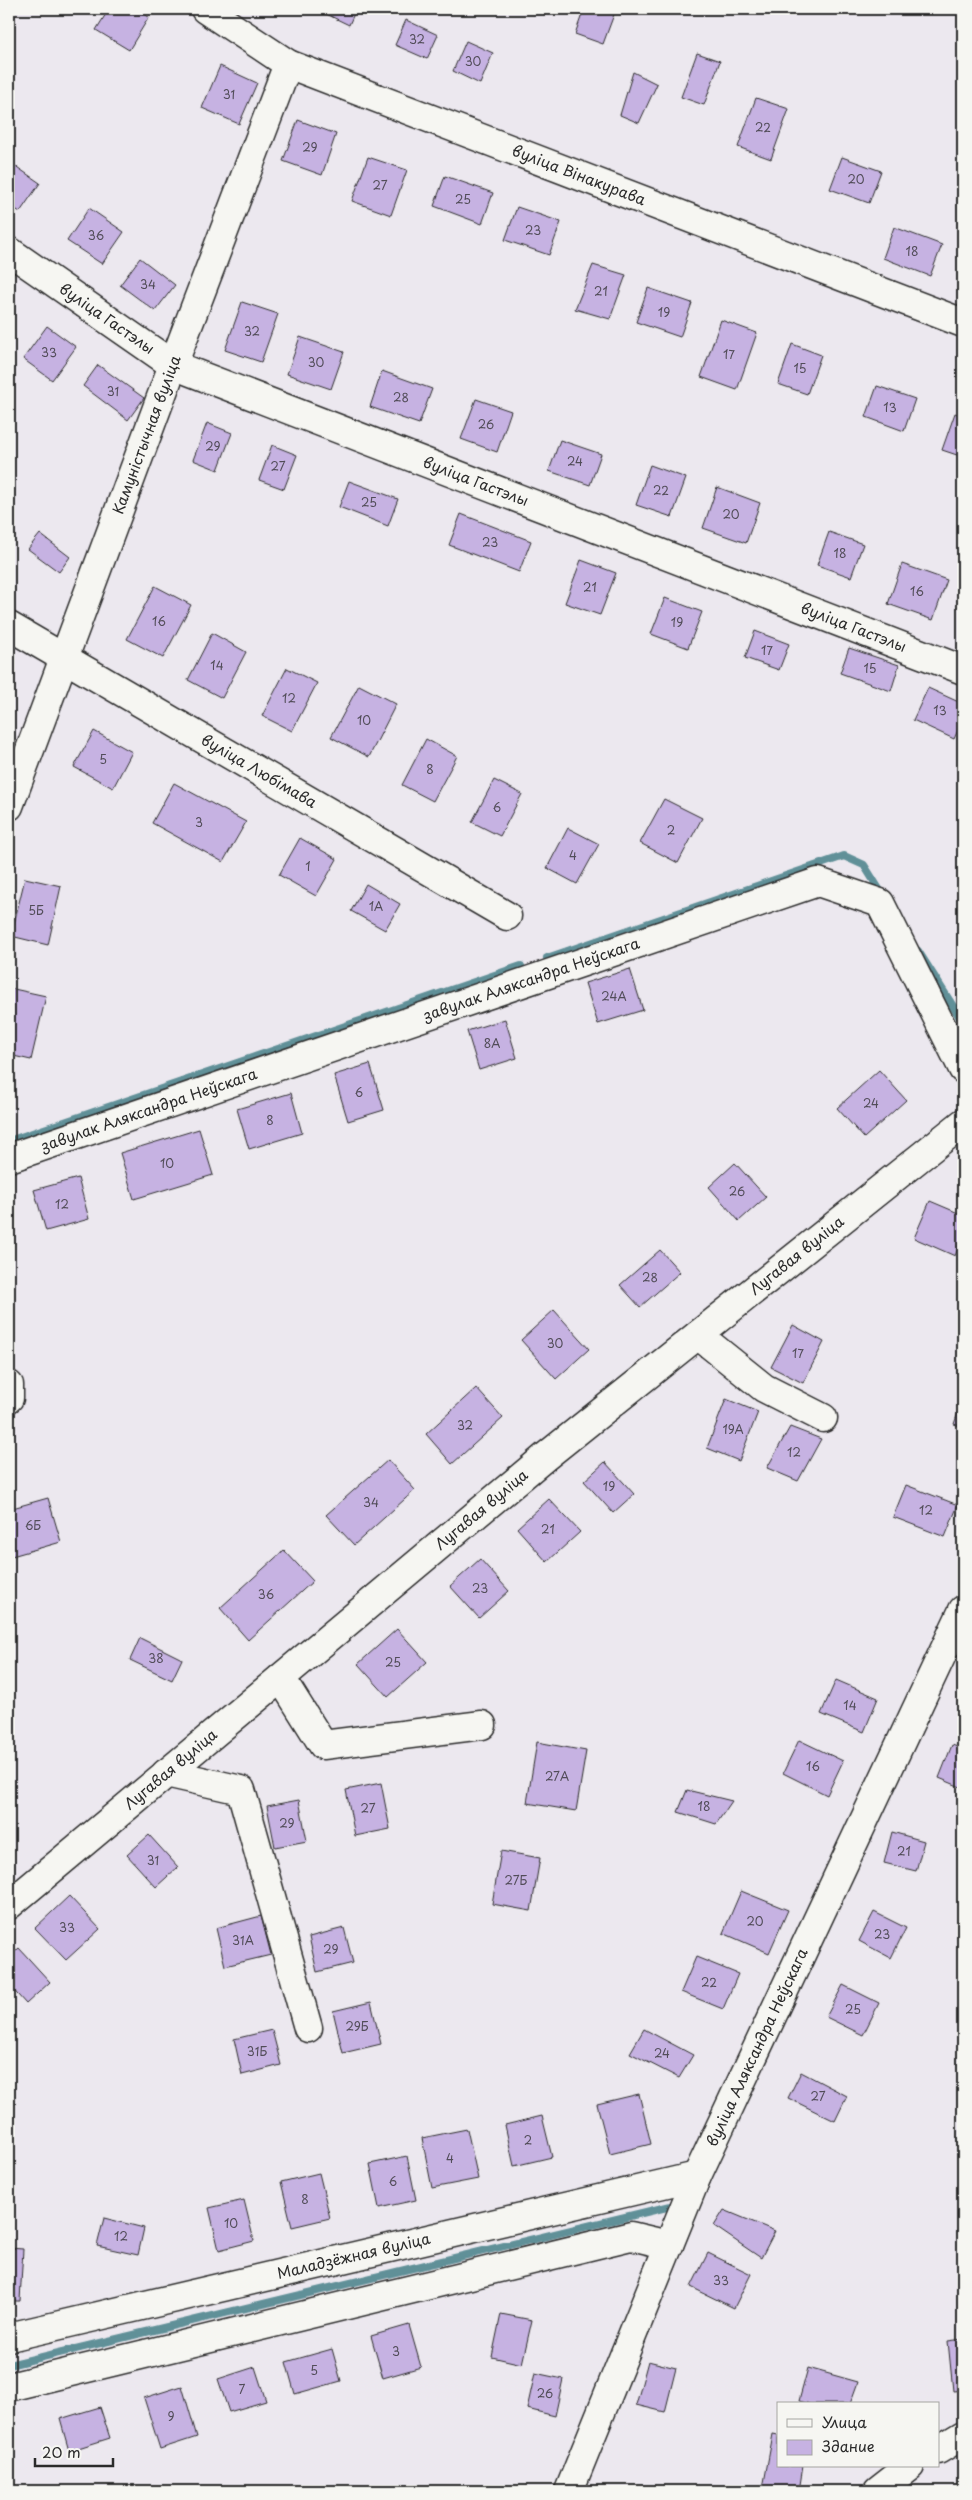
<svg xmlns="http://www.w3.org/2000/svg" width="972" height="2500" viewBox="0 0 972 2500" font-family="'Playpen Sans',sans-serif">
<style>
.lines{fill:none;stroke-linecap:round;stroke-linejoin:round}
.stream{stroke:#619098;stroke-width:8}
.building{fill:#c6b2e2;stroke:#2b2b2b}
.minor-casing{stroke:#2b2b2b;stroke-width:31}
.minor{stroke:#f6f6f2;stroke-width:28}
.labels{text-anchor:middle;stroke-width:4.5;stroke-linejoin:round;paint-order:stroke}
.number-label{font-size:12px;fill:#524d59}
.street-label{font-size:15px;fill:#2b2b2b;stroke:#f6f6f2}
</style>
<rect width="100%" height="100%" fill="#ece8ef"/>
<filter id="ink" filterUnits="userSpaceOnUse"><feTurbulence type="fractalNoise" baseFrequency=".02" numOctaves="2"/><feDisplacementMap in="SourceGraphic" scale="10" xChannelSelector="R" yChannelSelector="G"/><feConvolveMatrix kernelMatrix="1 2 1 2 8 2 1 2 1" color-interpolation-filters="sRGB"/></filter>
<g filter="url(#ink)">
<g class="lines">
<!-- stream -->
<path class="stream" d="M918,951L963,1022
M547,958L844,856L864,865L884,897
M9,1141L521,966
M9,2365L671,2206"/>
</g>
<!-- building -->
<path class="building" d="M109,9H134L149,17L129,50L96,30Z
M316,9H356L349,25Z
M584,9H616L603,44L575,34Z
M406,20L438,35L427,59L395,45Z
M466,41L493,53L480,84L453,71Z
M697,53L720,61L704,105L681,97Z
M220,66L257,83L239,124L202,108Z
M633,72L657,84L639,123L620,115Z
M756,98L789,109L771,159L738,147Z
M298,120L336,134L322,175L283,161Z
M368,157L407,170L391,215L352,201Z
M842,157L881,171L869,203L830,189Z
M11,163L40,183L20,212L9,205V167Z
M445,176L493,193L482,224L434,206Z
M517,207L561,222L549,255L505,240Z
M89,208L124,232L102,264L67,241Z
M894,227L942,245L930,276L883,258Z
M140,258L175,285L155,311L120,285Z
M593,265L626,275L610,319L575,309Z
M648,288L692,303L680,337L636,322Z
M242,302L278,314L261,362L225,350Z
M721,320L757,333L737,390L701,377Z
M47,326L76,347L52,380L23,359Z
M300,337L344,352L331,389L287,374Z
M792,344L821,355L807,394L778,384Z
M98,365L144,398L128,420L83,386Z
M382,371L432,389L419,424L370,407Z
M877,386L915,399L904,431L866,417Z
M476,399L511,411L497,452L461,439Z
M955,413L963,416V457L942,450Z
M207,423L232,433L218,470L193,460Z
M560,440L601,454L590,485L549,471Z
M272,445L297,455L284,489L259,480Z
M650,465L686,478L672,517L636,505Z
M349,481L398,499L388,526L339,507Z
M717,487L760,503L746,543L703,528Z
M461,514L531,541L519,572L449,545Z
M829,532L863,544L851,577L817,565Z
M40,534L70,557L59,572L28,549Z
M581,560L616,573L600,615L565,603Z
M902,564L947,580L933,620L888,604Z
M155,586L191,605L163,658L127,639Z
M665,598L702,612L688,648L651,634Z
M755,631L789,644L779,670L745,658Z
M212,633L246,652L222,698L188,680Z
M849,648L899,665L891,691L840,673Z
M287,668L317,683L292,731L262,716Z
M359,685L396,704L369,757L331,737Z
M928,688L963,704V719L954,739L913,720Z
M94,731L132,752L113,788L74,767Z
M426,739L457,756L433,801L402,785Z
M494,780L522,794L500,836L472,822Z
M174,783L246,822L223,862L152,823Z
M664,799L702,818L678,863L640,843Z
M568,828L599,844L577,884L547,868Z
M300,838L337,859L316,896L279,875Z
M25,878L61,886L48,945L11,936Z
M366,884L400,904L385,930L351,911Z
M630,969L643,1010L598,1024L585,983Z
M9,988L46,996L31,1060L9,1055Z
M505,1019L517,1058L479,1070L467,1031Z
M370,1064L384,1110L348,1121L334,1075Z
M879,1070L906,1100L864,1138L837,1108Z
M291,1093L302,1133L249,1149L237,1109Z
M199,1129L213,1175L134,1199L120,1153Z
M735,1163L766,1197L739,1221L709,1187Z
M78,1178L89,1219L46,1231L34,1190Z
M930,1201L963,1215V1236L955,1256L914,1238Z
M660,1250L680,1272L640,1307L620,1285Z
M554,1310L589,1349L556,1379L521,1340Z
M793,1325L824,1342L803,1383L771,1367Z
M476,1388L503,1418L452,1464L426,1434Z
M726,1399L758,1412L739,1461L707,1448Z
M963,1399V1427L954,1424Z
M790,1427L821,1439L798,1481L767,1468Z
M388,1460L415,1490L354,1545L326,1515Z
M605,1462L634,1494L613,1513L584,1481Z
M906,1485L958,1505L945,1537L893,1517Z
M48,1498L61,1542L12,1556L9,1546V1509Z
M549,1499L580,1532L547,1562L517,1528Z
M284,1550L313,1581L248,1640L220,1608Z
M480,1559L509,1591L479,1618L450,1586Z
M397,1629L427,1662L388,1697L358,1664Z
M140,1638L182,1659L172,1680L130,1660Z
M836,1680L878,1698L864,1732L821,1714Z
M799,1740L843,1761L827,1795L783,1773Z
M537,1742L586,1751L576,1811L527,1803Z
M952,1745L963,1749V1788L939,1778Z
M381,1783L390,1829L355,1836L346,1790Z
M687,1790L732,1801L716,1824L678,1812Z
M299,1800L307,1841L275,1847L267,1806Z
M892,1832L924,1841L916,1871L884,1863Z
M149,1835L178,1867L156,1887L127,1855Z
M501,1851L540,1858L531,1911L492,1904Z
M741,1891L788,1910L769,1953L723,1933Z
M69,1896L100,1929L66,1960L35,1928Z
M874,1912L906,1928L891,1958L859,1941Z
M261,1916L271,1955L225,1966L216,1928Z
M344,1928L353,1963L317,1972L309,1937Z
M19,1948L50,1982L26,2004L9,1985V1957Z
M696,1957L738,1974L723,2009L681,1992Z
M843,1985L879,2003L863,2035L826,2017Z
M371,2002L381,2044L343,2053L333,2011Z
M644,2029L693,2055L679,2078L630,2053Z
M272,2030L281,2065L242,2075L234,2039Z
M801,2072L847,2096L835,2121L788,2098Z
M639,2094L651,2144L610,2154L597,2104Z
M542,2116L552,2157L514,2166L505,2125Z
M467,2129L478,2179L432,2188L422,2138Z
M407,2156L416,2200L379,2208L370,2164Z
M319,2173L330,2218L292,2227L281,2182Z
M244,2200L254,2241L219,2250L209,2208Z
M724,2210L775,2231L761,2258L714,2226Z
M104,2218L144,2228L138,2255L97,2246Z
M9,2248L23,2249L20,2301H9Z
M708,2253L751,2274L734,2308L691,2287Z
M501,2314L532,2320L522,2364L492,2357Z
M409,2325L421,2367L383,2378L371,2336Z
M963,2339V2390L953,2391L948,2341Z
M332,2349L341,2381L295,2394L286,2362Z
M648,2361L676,2368L665,2412L636,2405Z
M255,2367L266,2401L229,2412L218,2379Z
M808,2368L858,2382L850,2404H810L799,2401Z
M535,2373L563,2379L555,2416L527,2409Z
M182,2386L197,2437L160,2449L144,2398Z
M100,2407L110,2438L69,2451L60,2419Z
M773,2434L778,2435V2466H803L799,2491L763,2488Z"/>
<g class="lines">
<defs>
<g id="minor">
<path id="s1" d="M205,9L288,64L963,323"/>
<path id="s2" d="M9,251L173,365L963,670"/>
<path id="s3" d="M9,626L507,916"/>
<path id="s4" d="M9,806L173,365L288,64"/>
<path id="s5" d="M9,1158L818,882L880,903L963,1069"/>
<path d="M698,1335L764,1388L823,1418"/>
<path d="M9,1385V1398"/>
<path d="M281,1678L323,1745L482,1725"/>
<path d="M166,1773L241,1790L308,2028"/>
<path id="s6" d="M9,1905L545,1457L963,1123"/>
<path id="s7" d="M9,2337L697,2176"/>
<path d="M9,2387L631,2236L669,2245"/>
<path d="M938,2450L963,2435"/>
<path id="s8" d="M569,2491L697,2176L963,1610"/>
<path d="M878,2491L910,2466"/>
</g>
</defs>
<!-- minor casing -->
<use href="#minor" class="minor-casing"/>
<!-- minor -->
<use href="#minor" class="minor"/>
</g>
</g>
<g class="labels">
<!-- number labels -->
<g class="number-label">
<text x="417" y="44">32</text>
<text x="473" y="66">30</text>
<text x="229" y="99">31</text>
<text x="763" y="132">22</text>
<text x="310" y="152">29</text>
<text x="856" y="184">20</text>
<text x="380" y="190">27</text>
<text x="463" y="204">25</text>
<text x="533" y="235">23</text>
<text x="96" y="240">36</text>
<text x="912" y="256">18</text>
<text x="148" y="289">34</text>
<text x="601" y="296">21</text>
<text x="664" y="317">19</text>
<text x="252" y="336">32</text>
<text x="49" y="357">33</text>
<text x="729" y="359">17</text>
<text x="316" y="367">30</text>
<text x="800" y="373">15</text>
<text x="113" y="396">31</text>
<text x="401" y="402">28</text>
<text x="890" y="412">13</text>
<text x="486" y="429">26</text>
<text x="213" y="451">29</text>
<text x="575" y="466">24</text>
<text x="278" y="471">27</text>
<text x="661" y="495">22</text>
<text x="369" y="507">25</text>
<text x="731" y="519">20</text>
<text x="490" y="547">23</text>
<text x="840" y="558">18</text>
<text x="590" y="592">21</text>
<text x="917" y="596">16</text>
<text x="159" y="626">16</text>
<text x="677" y="627">19</text>
<text x="767" y="655">17</text>
<text x="217" y="670">14</text>
<text x="870" y="673">15</text>
<text x="289" y="703">12</text>
<text x="940" y="715">13</text>
<text x="364" y="725">10</text>
<text x="103" y="764">5</text>
<text x="430" y="774">8</text>
<text x="497" y="812">6</text>
<text x="199" y="827">3</text>
<text x="671" y="835">2</text>
<text x="573" y="860">4</text>
<text x="308" y="871">1</text>
<text x="376" y="911">1А</text>
<text x="36" y="915">5Б</text>
<text x="614" y="1001">24А</text>
<text x="492" y="1048">8А</text>
<text x="359" y="1097">6</text>
<text x="871" y="1108">24</text>
<text x="270" y="1125">8</text>
<text x="167" y="1168">10</text>
<text x="737" y="1196">26</text>
<text x="62" y="1209">12</text>
<text x="650" y="1282">28</text>
<text x="555" y="1348">30</text>
<text x="798" y="1358">17</text>
<text x="465" y="1430">32</text>
<text x="733" y="1434">19А</text>
<text x="794" y="1457">12</text>
<text x="609" y="1491">19</text>
<text x="371" y="1507">34</text>
<text x="926" y="1515">12</text>
<text x="33" y="1530">6Б</text>
<text x="548" y="1534">21</text>
<text x="480" y="1593">23</text>
<text x="266" y="1599">36</text>
<text x="156" y="1663">38</text>
<text x="393" y="1667">25</text>
<text x="850" y="1710">14</text>
<text x="813" y="1771">16</text>
<text x="557" y="1781">27А</text>
<text x="704" y="1811">18</text>
<text x="368" y="1813">27</text>
<text x="287" y="1828">29</text>
<text x="904" y="1856">21</text>
<text x="153" y="1865">31</text>
<text x="516" y="1885">27Б</text>
<text x="755" y="1926">20</text>
<text x="67" y="1932">33</text>
<text x="882" y="1939">23</text>
<text x="243" y="1945">31А</text>
<text x="331" y="1954">29</text>
<text x="709" y="1987">22</text>
<text x="853" y="2014">25</text>
<text x="357" y="2031">29Б</text>
<text x="257" y="2056">31Б</text>
<text x="662" y="2058">24</text>
<text x="818" y="2101">27</text>
<text x="528" y="2145">2</text>
<text x="450" y="2163">4</text>
<text x="393" y="2186">6</text>
<text x="305" y="2204">8</text>
<text x="231" y="2228">10</text>
<text x="121" y="2241">12</text>
<text x="721" y="2285">33</text>
<text x="396" y="2356">3</text>
<text x="314" y="2375">5</text>
<text x="242" y="2394">7</text>
<text x="545" y="2398">26</text>
<text x="171" y="2421">9</text>
</g>
<!-- street labels -->
<g class="street-label">
<text dy="5" stroke="none"><textPath href="#s1" startOffset="411">вуліца Вінакурава</textPath></text>
<text dy="5" stroke="none"><textPath href="#s2" startOffset="119">вуліца Гастэлы</textPath></text>
<text dy="5" stroke="none"><textPath href="#s4" startOffset="396">Камуністычная вуліца</textPath></text>
<text dy="5" stroke="none"><textPath href="#s2" startOffset="524">вуліца Гастэлы</textPath></text>
<text dy="5" stroke="none"><textPath href="#s2" startOffset="929">вуліца Гастэлы</textPath></text>
<text dy="5" stroke="none"><textPath href="#s3" startOffset="289">вуліца Любімава</textPath></text>
<text dy="5" stroke="none"><textPath href="#s5" startOffset="552">завулак Аляксандра Неўскага</textPath></text>
<text dy="5" stroke="none"><textPath href="#s5" startOffset="148">завулак Аляксандра Неўскага</textPath></text>
<text dy="5" stroke="none"><textPath href="#s6" startOffset="1021">Лугавая вуліца</textPath></text>
<text dy="5" stroke="none"><textPath href="#s6" startOffset="616">Лугавая вуліца</textPath></text>
<text dy="5" stroke="none"><textPath href="#s6" startOffset="211">Лугавая вуліца</textPath></text>
<text dy="5" stroke="none"><textPath href="#s8" startOffset="482">вуліца Аляксандра Неўскага</textPath></text>
<text dy="5" stroke="none"><textPath href="#s7" startOffset="354">Маладзёжная вуліца</textPath></text>
</g>
</g>
<!-- margin -->
<rect width="972" height="2500" fill="none" stroke="#f6f6f2" stroke-width="30"/>
<rect x="15" y="15" width="942" height="2470" fill="none" stroke="#2b2b2b" stroke-width="2" filter="url(#ink)"/>
<!-- legend -->
<rect x="777" y="2402" width="162" height="65" fill="#f6f6f2" stroke="#a5a5a2"/>
<rect x="787" y="2419" width="25" height="8" fill="#f6f6f2" stroke="#a5a5a2"/>
<text x="822" y="2428" font-size="15" fill="#2b2b2b">Улица</text>
<rect x="787" y="2440" width="25" height="15" fill="#c6b2e2" stroke="#a5a5a2"/>
<text x="822" y="2452" font-size="15" fill="#2b2b2b">Здание</text>
<!-- scale -->
<path d="M35 2458v8h78v-8" fill="none" stroke="#2b2b2b" stroke-width="2.5"/>
<text x="42" y="2458" font-size="15" fill="#2b2b2b" stroke="#f6f6f2" stroke-width="4" paint-order="stroke">20 m</text>
</svg>
